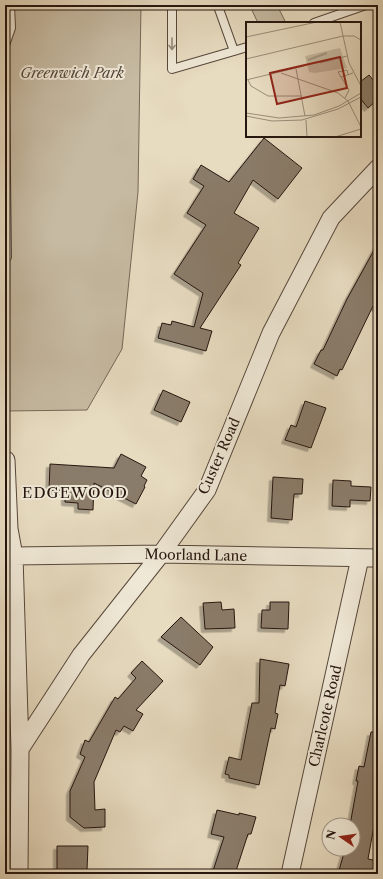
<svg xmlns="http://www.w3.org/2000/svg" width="383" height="879" viewBox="0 0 383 879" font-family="'Libre Caslon Text',serif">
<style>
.green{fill:#c6baa2;stroke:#766858}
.building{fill:#8a7c6b;stroke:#26160f;filter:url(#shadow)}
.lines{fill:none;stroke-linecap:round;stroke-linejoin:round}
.service-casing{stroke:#56473b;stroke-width:10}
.minor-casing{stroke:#56473b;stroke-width:19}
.service{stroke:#efe8d6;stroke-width:8}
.minor{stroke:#efe8d6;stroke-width:17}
.oneway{stroke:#958a7c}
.labels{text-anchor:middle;stroke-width:4;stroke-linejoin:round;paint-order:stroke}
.park-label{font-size:14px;font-style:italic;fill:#56473b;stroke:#efe8d6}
.street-label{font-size:14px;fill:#26160f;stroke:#efe8d6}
.neighbourhood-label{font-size:15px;letter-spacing:1px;fill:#26160f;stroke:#efe8d6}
.inset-river{fill:none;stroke:#a59884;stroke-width:2}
.inset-road{fill:none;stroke:#9a8c79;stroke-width:1}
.view{fill:#8f2418;fill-opacity:0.15;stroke:#8f2418;stroke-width:2}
.inset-edge{fill:none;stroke:#26160f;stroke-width:2}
</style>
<defs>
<filter id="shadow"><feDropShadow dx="-3.5" dy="3.5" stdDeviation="0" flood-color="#0004"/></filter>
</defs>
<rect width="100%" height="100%" fill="#e7dbc0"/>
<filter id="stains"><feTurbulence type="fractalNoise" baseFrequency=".005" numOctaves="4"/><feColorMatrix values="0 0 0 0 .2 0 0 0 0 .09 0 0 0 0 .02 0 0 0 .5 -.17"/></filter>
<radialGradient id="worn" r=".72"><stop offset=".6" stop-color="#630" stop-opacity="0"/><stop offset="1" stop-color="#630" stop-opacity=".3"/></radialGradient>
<!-- green -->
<path class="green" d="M5,5H141L138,192L122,349L87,410L5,411Z
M254,5H277L286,23H258L250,6Z"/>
<!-- building -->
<path class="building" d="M369,75L378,86V99L368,108L360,98V82Z
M264,138L302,168L278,199L253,180L234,213L259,228L238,263L241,265L200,328L212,331L206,351L158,338L162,323L171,325L172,321L194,327L203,293L174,274L206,225L187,213L204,186L193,179L201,165L229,182Z
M378,243V309L373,306L342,370L340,369L337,376L314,364L321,350H323L347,299Z
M163,390L190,402L181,422L154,410Z
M305,401L326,408L311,448L285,440L291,425L296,427Z
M121,454L146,467L141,476L147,480L144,486L145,487L136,504L94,483L93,510L78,509V503L65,502V491L49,490L50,464L114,468Z
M273,477L303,479L302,494H294L292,520L271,518Z
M333,480L351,481V486L371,487L370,501L350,500V507L332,506Z
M221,602L222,610L234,609L235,628L205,629L203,603Z
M270,602H289L288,629L261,628L262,610H270Z
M181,617L213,647L200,665L161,637Z
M260,659L289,664L285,686L280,685L275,713L278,714L275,729L271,728L259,785L229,778V775L225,774L229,757L241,760L252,703H259Z
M142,661L163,681L136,710L143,714L133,731L124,726L120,732L116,730L94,782L95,810L105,809V827L84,828L70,817V791L85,757L80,754L85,740L89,742L115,697L118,699L136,678L131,673Z
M371,732H378V804L368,859L378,861V874H338L344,853L345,854L346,849H353V825H350L358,781H356L359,766L364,767Z
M217,810L239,815V813L256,817L251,834H248L235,874H212L224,837L211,834Z
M57,846H88L87,870H57Z"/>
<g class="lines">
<defs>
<path id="service" d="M172,5V69L234,51L219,9V5
M376,5L378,8
M314,23L366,5
M5,45L11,28L10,5
M234,51L247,47
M5,92L7,257"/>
<path id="minor" d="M6,460L9,529L14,556L20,749L19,874
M14,556L161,554L378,558
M20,749L81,655L161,554L207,490L271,333L331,218L378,168
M290,874L360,558"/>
</defs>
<!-- service casing -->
<use href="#service" class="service-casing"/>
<!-- minor casing -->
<use href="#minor" class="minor-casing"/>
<!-- service -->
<use href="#service" class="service"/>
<!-- minor -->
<use href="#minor" class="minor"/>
</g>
<!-- one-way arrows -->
<defs><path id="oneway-shaft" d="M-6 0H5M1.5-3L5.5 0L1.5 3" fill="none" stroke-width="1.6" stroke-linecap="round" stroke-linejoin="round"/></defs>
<use class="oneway" href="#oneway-shaft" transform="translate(172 44) rotate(90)"/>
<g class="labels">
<!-- park labels -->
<g class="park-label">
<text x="72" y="78">Greenwich Park</text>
</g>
<!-- street labels -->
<g class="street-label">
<text transform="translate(219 456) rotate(-66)" y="5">Custer Road</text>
<text transform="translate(196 555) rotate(1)" y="5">Moorland Lane</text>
<text transform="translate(325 716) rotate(-77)" y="5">Charlcote Road</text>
</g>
<!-- neighbourhood labels -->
<g class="neighbourhood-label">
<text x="75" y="498">EDGEWOOD</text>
</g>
</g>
<!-- overview -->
<g transform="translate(246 22)">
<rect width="115" height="115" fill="#e7dbc0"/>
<path d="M94,26L101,46L69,51L63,50L59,34Z" fill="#c6baa2"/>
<path class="inset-river" d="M62,38L81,31"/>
<path class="inset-road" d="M94,0L103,41L115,64M0,15L71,0M0,37L97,14H108L115,18M74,41L101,34M50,47L59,94M35,51L92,71L102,79L115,105M102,52L101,48L92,50L95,55L107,51M95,55L103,68L99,76M0,58L58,44M2,58L5,64L22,74H56M0,91L33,96L68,93L93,84L115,71M0,94L26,99L56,98L92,87L115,75M60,98L61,115M89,115L115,107"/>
<path class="view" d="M94,35L101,66L31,82L24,51Z"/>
<rect width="115" height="115" class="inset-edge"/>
</g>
<!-- margin -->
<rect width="383" height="879" fill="none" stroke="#e7dbc0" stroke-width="20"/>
<rect x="6" y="6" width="371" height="867" fill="none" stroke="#26160f" stroke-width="2"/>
<rect x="10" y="10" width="363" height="859" fill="none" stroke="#26160f"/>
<!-- north arrow -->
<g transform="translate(341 837) rotate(283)"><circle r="19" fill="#efe8d6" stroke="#9f9486"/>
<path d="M0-3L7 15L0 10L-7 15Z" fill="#8f2418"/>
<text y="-6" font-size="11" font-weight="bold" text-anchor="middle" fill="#26160f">N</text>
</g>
<rect width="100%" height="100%" filter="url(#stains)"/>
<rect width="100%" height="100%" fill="url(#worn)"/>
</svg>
